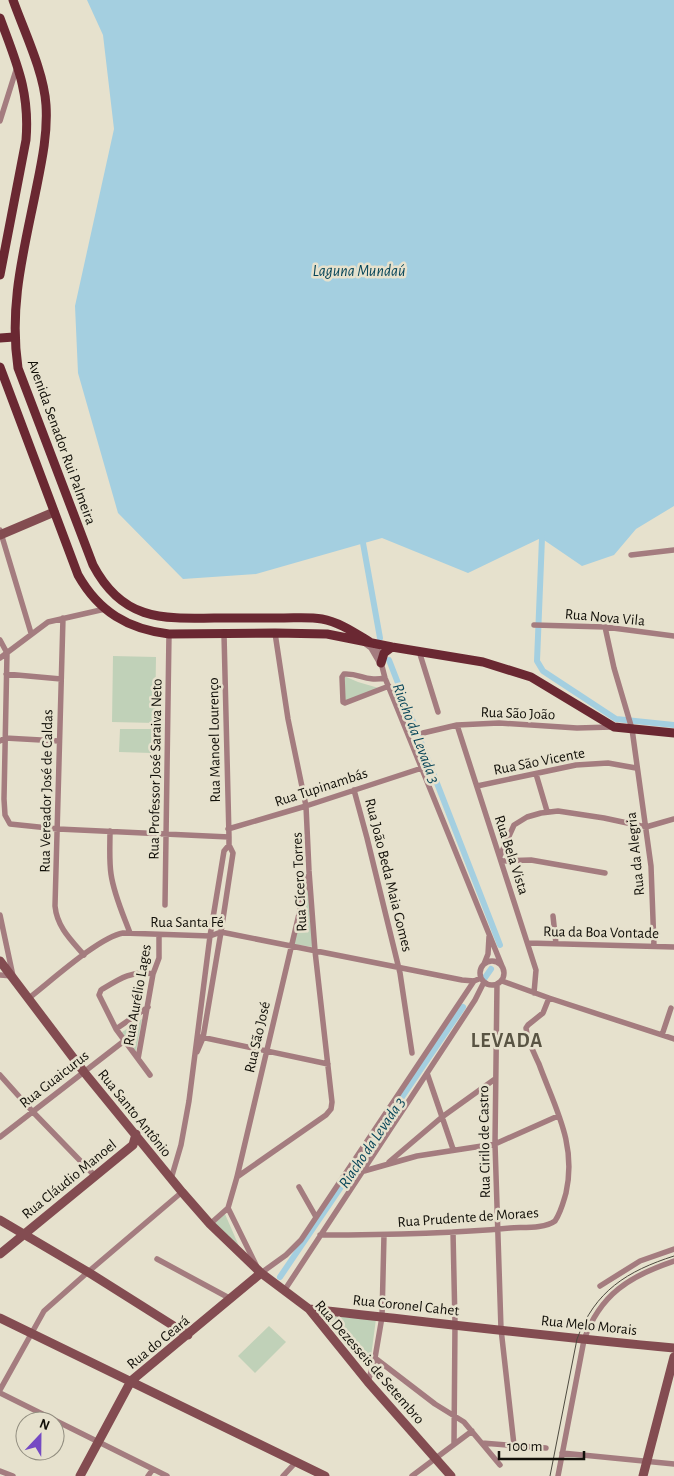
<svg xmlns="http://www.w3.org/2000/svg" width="674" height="1476" viewBox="0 0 674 1476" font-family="'Alegreya Sans',sans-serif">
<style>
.green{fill:#c0d1b8}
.water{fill:#a4cfe0}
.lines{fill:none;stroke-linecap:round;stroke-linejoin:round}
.canal{stroke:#a4cfe0;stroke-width:6}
.street{stroke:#a47c7f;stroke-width:5.5}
.secondary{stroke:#834c51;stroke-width:9}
.primary{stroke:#6a2832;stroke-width:9}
.tram{stroke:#4d4a3f;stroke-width:1}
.labels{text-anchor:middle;stroke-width:5;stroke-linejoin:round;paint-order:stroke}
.street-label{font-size:15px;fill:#121009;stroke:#e6e1cd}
.water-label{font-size:16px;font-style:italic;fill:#074558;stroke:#e6e1cd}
.district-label{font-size:20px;font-weight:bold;letter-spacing:1px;fill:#595443;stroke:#e6e1cd}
</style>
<rect width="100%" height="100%" fill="#e6e1cd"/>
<!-- green -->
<path class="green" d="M113,656L156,657L155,723L112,722Z
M344,676L358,682L382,689L345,704Z
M120,729H152L151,753L119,752Z
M308,885L313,947L292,944Z
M142,1019L135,1057L119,1034Z
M225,1214L245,1260L212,1225Z
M328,1316L376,1319L370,1364L368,1367H365L325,1320Z
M269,1326L286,1342L255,1373L238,1356Z"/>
<!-- water -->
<path class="water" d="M87,0H674V506L636,529L614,555L582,566L541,538L468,573L382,538L256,574L183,579L118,513L78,373L75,306L114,129L103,35Z"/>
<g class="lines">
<!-- canal -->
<path class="canal" d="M542,538L537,661L543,671L616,719L674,725
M363,543L380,638
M389,660L500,945
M484,979L491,969
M280,1277L463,1007"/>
<!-- street -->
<path class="street" d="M0,121L17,67
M0,530L31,633
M631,555L674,550
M63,618L55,906C57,927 71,940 84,955
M534,625L605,627L674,636
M605,627L614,668L632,729L651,866L654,946
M0,640L7,653L4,799L5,815L10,824L58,829L229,837
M363,642L371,648L378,660
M376,643L385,678L502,966
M419,651L438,712
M0,658L48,622L105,609
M6,674L61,679
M385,678C365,682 361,673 344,674L342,677L343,702L345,703L389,686
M457,725L536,970L534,993
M423,733L457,725L499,723L577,728L612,727
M0,741L5,738L59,741
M536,774L547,811
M477,786L576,765L608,763L636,768
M354,790L367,838L400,973L412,1053
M228,829L306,806L422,768
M110,831C110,846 109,860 111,874C114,895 123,914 130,933
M500,856L514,825L527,817L541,813L558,811L604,818L646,827L674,819
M501,861L531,860L605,873
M165,905L169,634
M0,915L13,976L0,975
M553,916L556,944
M528,943L674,947
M480 973a12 12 0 1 1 24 0a12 12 0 1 1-24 0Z
M484,964L488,954L489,937
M502,981L549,998L674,1039
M497,984L495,1144L501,1329L514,1445
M29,998C50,982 99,937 123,933L210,936L221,932L462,980L474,981L481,978
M116,1029L148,1007
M662,1035L671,1008
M201,1037L328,1064
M197,1052L203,1038L221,932L233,853L229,845V837L224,634
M138,1059L153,974L159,958V935
M427,1073L453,1149
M0,1075L33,1112L95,1176
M150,1075L116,1029L99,995L101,990C119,979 132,970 153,974
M0,1137L124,1041
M389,1162L442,1117L495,1079
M364,1171L417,1156L495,1144L558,1116
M237,1177L326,1115L331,1109L332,1102L315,951L309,871L306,806L288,719L275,633
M171,1179L181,1145L189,1101L210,936L224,851L229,845
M299,1187L316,1217
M228,1208L256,1265
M210,1224L228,1208L237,1177L308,876
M453,1232L455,1324L454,1444
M320,1235C384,1235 447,1234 510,1228C523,1227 544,1229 555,1221C561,1212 563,1203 566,1193C577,1144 555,1108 539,1064C534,1053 527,1040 526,1028L528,1025L543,1013L549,998
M157,1259L231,1299
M261,1273L286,1255L301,1240L474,981
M600,1286L640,1261L674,1249
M284,1291L475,1000L484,982
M375,1358L435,1404L464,1422L500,1465
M368,1382L375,1358L382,1317L384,1235
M0,1390L44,1311L88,1272L182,1192
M0,1393L167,1476
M482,1443L546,1448
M562,1453L674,1464
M0,1471L13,1476
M148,1476L153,1469
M283,1476L296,1462
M412,1476L472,1431
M558,1476L584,1340C600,1294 630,1276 674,1261"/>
<!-- secondary -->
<path class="secondary" d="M0,535L54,512
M0,961L84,1072L182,1192L210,1224L261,1273L309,1309L368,1382L451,1476
M0,1220L88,1272L188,1335
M0,1254L133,1145L136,1134
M309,1309C431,1322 552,1337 674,1348
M0,1318L325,1476
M80,1476L131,1381L261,1273
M643,1476L674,1357"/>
<!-- primary -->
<path class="primary" d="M13,0C24,31 44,72 46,105C48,135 41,165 35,195C23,254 9,307 18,368L93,565C122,620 160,619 215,618C238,618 261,618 284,618C297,618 310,617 322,619C339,622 355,633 370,642
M0,18C16,62 30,91 26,140L0,275
M0,338L14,337
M0,367L78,575C99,612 128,629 169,634L275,633L327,634L392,647L483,662L531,677L614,727L674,733
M381,663L384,653L392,647"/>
<!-- tram -->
<path class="tram" d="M550,1476L577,1339C595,1291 627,1271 674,1256"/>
</g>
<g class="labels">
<!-- street labels -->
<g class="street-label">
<text transform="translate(62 442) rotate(70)" y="5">Avenida Senador Rui Palmeira</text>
<text transform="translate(605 617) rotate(5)" y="5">Rua Nova Vila</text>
<text transform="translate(518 713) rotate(2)" y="5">Rua São João</text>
<text transform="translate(214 740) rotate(-91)" y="5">Rua Manoel Lourenço</text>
<text transform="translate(539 761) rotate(-11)" y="5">Rua São Vicente</text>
<text transform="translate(155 769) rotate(-89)" y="5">Rua Professor José Saraiva Neto</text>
<text transform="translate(321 787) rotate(-18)" y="5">Rua Tupinambás</text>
<text transform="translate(46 791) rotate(-89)" y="5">Rua Vereador José de Caldas</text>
<text transform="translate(635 854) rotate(-96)" y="5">Rua da Alegria</text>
<text transform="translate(512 855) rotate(72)" y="5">Rua Bela Vista</text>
<text transform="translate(389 875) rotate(76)" y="5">Rua João Beda Maia Gomes</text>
<text transform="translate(299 882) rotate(-93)" y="5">Rua Cícero Torres</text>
<text x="187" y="927">Rua Santa Fé</text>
<text transform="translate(601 932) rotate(1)" y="5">Rua da Boa Vontade</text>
<text transform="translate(137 995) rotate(-80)" y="5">Rua Aurélio Lages</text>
<text transform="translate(257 1037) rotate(-77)" y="5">Rua São José</text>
<text transform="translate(54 1079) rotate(-38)" y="5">Rua Guaicurus</text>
<text transform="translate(135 1113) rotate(51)" y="5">Rua Santo Antônio</text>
<text transform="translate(484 1142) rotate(-91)" y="5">Rua Cirilo de Castro</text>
<text transform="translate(69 1179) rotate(-39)" y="5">Rua Cláudio Manoel</text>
<text transform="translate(468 1217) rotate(-4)" y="5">Rua Prudente de Moraes</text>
<text transform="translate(406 1305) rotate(6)" y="5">Rua Coronel Cahet</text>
<text transform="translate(589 1325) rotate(6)" y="5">Rua Melo Morais</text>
<text transform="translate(158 1342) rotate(-39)" y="5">Rua do Ceará</text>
<text transform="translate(370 1362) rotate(49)" y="5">Rua Dezesseis de Setembro</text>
</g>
<!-- water labels -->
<g class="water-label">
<text x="359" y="276">Laguna Mundaú</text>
<text transform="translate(417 733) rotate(69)" y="6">Riacho da Levada 3</text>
<text transform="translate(371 1142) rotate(-56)" y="6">Riacho da Levada 3</text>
</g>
<!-- district labels -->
<g class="district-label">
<text x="507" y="1047">LEVADA</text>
</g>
</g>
<!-- north arrow -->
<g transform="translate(40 1436) rotate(22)"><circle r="24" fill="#e6e1cd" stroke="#918d7f"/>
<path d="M0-4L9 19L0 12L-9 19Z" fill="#754ac3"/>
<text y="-8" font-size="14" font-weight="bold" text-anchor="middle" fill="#121009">N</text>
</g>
<!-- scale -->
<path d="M499 1451v8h85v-8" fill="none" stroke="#121009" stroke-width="2.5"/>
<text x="507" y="1451" font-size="15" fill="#121009" stroke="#e6e1cd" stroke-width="4" paint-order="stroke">100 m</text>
</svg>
